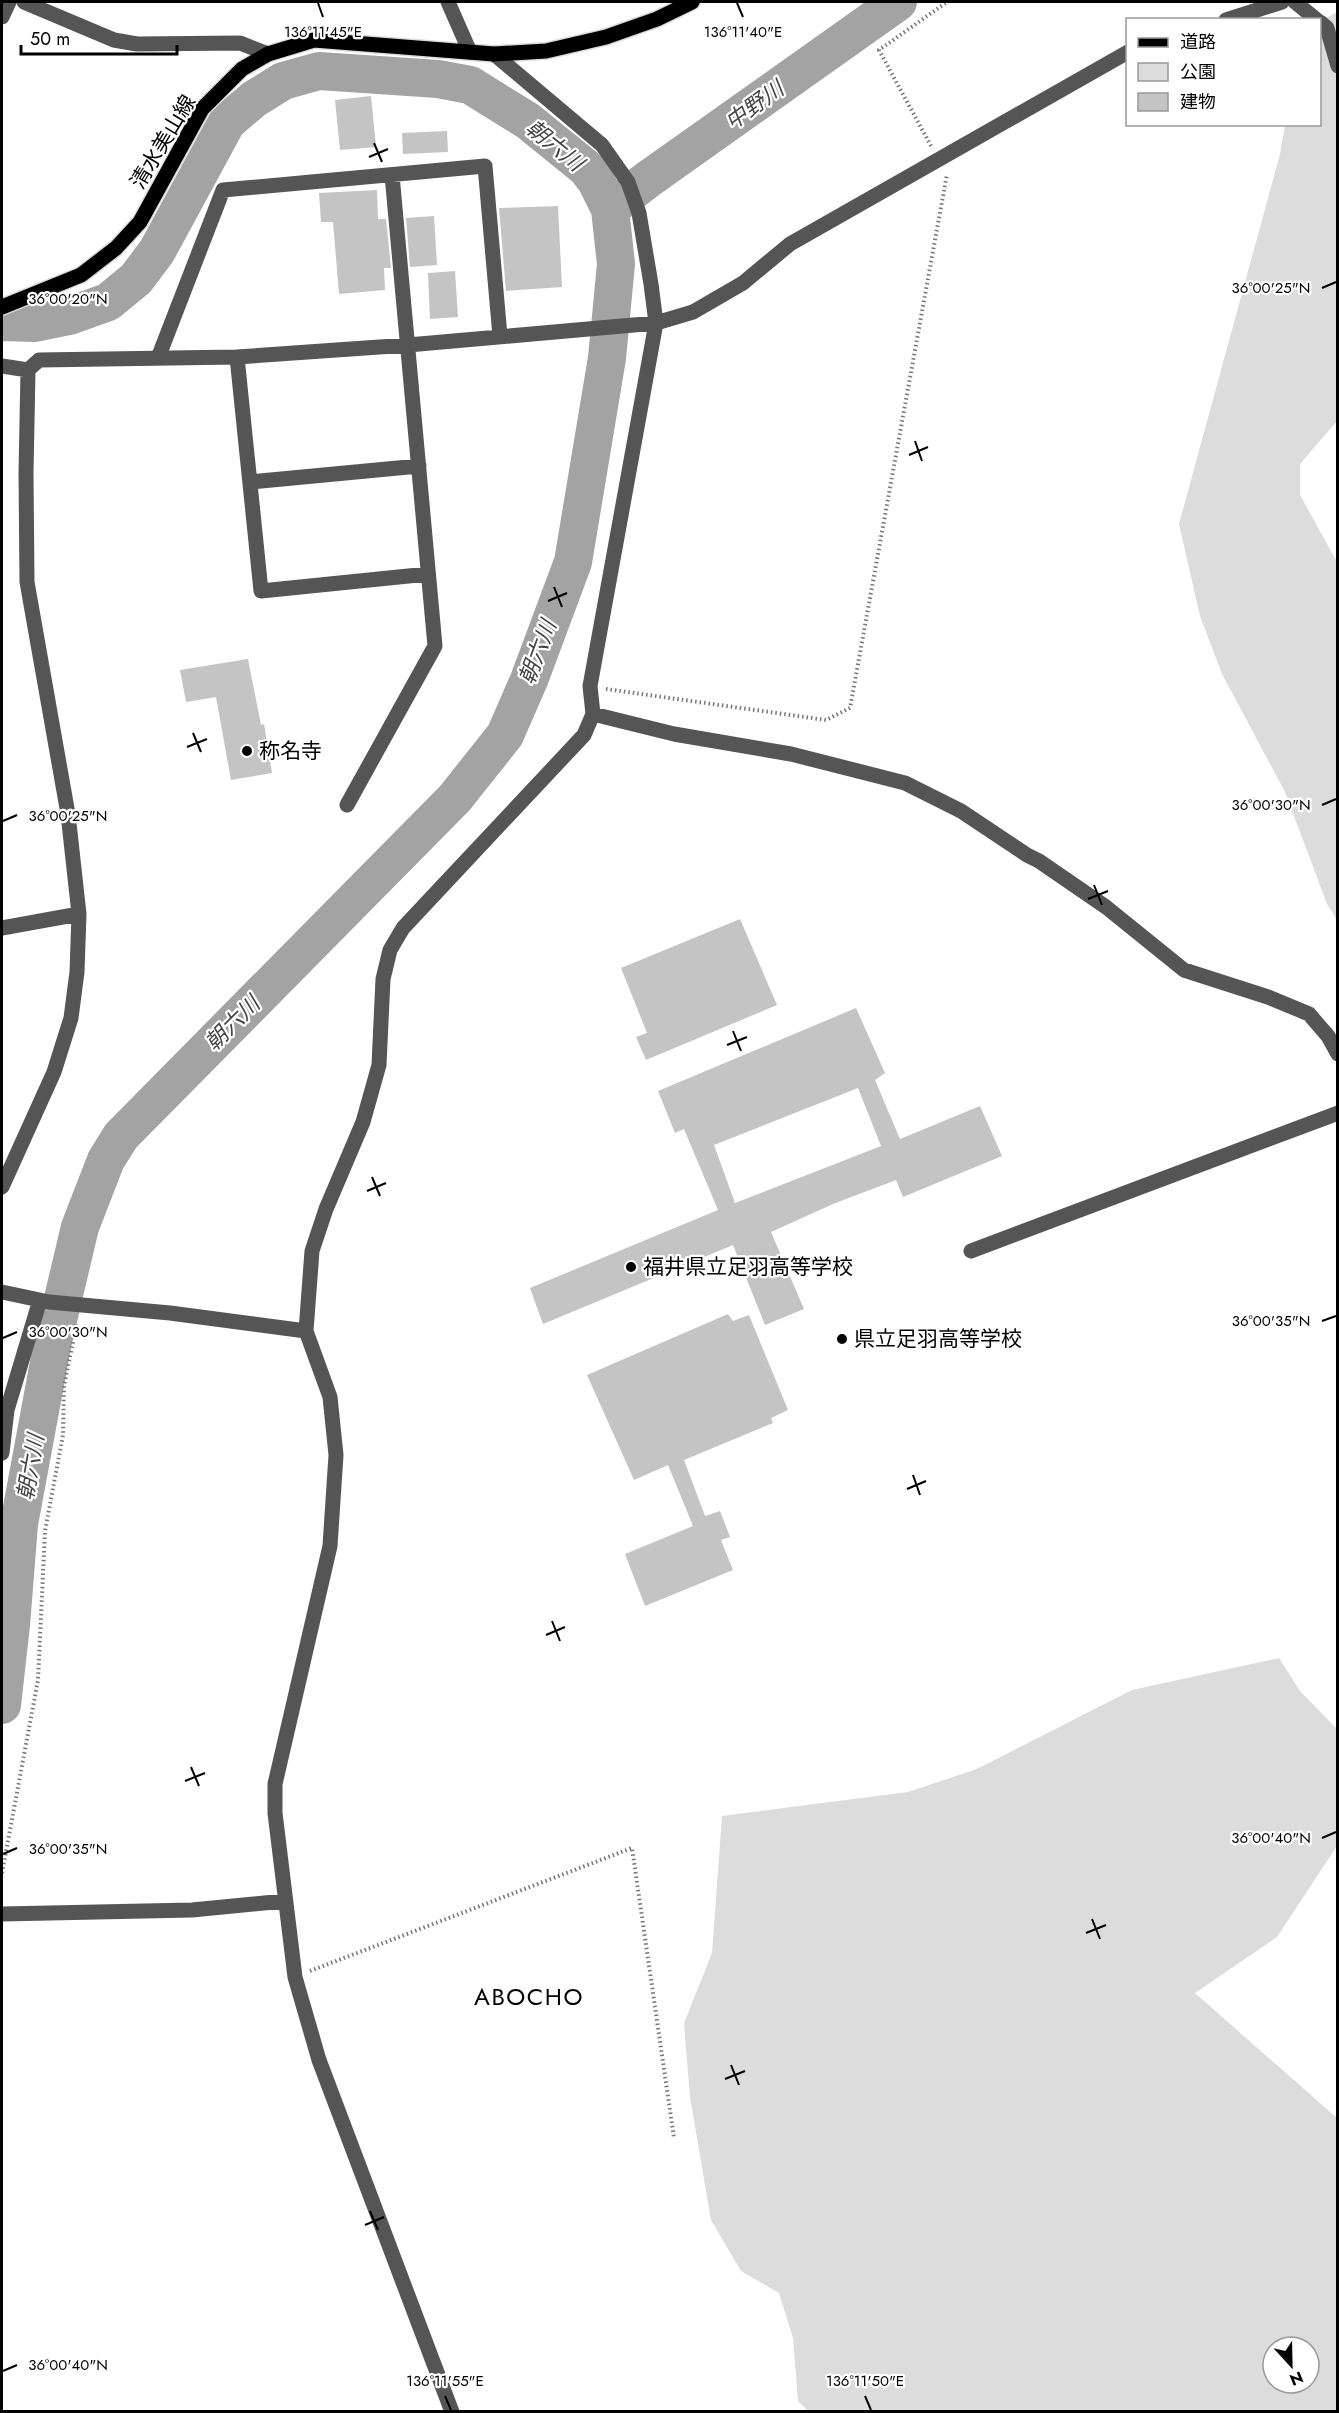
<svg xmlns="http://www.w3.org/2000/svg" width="1339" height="2413" viewBox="0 0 1339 2413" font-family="Jost,'Noto Sans JP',sans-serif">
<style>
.green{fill:#dcdcdc;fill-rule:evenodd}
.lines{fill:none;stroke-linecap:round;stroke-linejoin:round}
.river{stroke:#a3a3a3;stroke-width:38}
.building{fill:#c4c4c4;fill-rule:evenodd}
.major-casing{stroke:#dbdbdb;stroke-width:18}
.path{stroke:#777;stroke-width:4;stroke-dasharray:1.5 3;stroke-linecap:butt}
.minor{stroke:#555;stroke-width:15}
.major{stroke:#000;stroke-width:15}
.ticks{fill:none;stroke:#000;stroke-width:2}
.poi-dot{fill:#000;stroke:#fff;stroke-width:2}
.labels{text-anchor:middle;stroke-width:4.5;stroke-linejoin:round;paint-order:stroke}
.street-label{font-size:21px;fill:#000;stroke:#fff}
.poi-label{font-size:21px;fill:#000;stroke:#fff;text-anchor:start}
.water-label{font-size:22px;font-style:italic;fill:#444;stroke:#fff}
.quarter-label{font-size:24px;letter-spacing:1.5px;fill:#000;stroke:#fff}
.ticks-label{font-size:15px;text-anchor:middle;fill:#000;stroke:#fff;stroke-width:4.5;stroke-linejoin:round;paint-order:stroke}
</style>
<rect width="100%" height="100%" fill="#fff"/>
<!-- green -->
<path class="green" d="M1337,12V421L1300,464V495L1337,562V920L1327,904L1285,792L1222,674L1200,616L1179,524L1280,154L1285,125L1320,124V21Z
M1279,1658L1300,1691L1337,1729V1846L1277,1937L1195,1993L1337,2118V2411H808L798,2401L793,2338L779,2293L741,2271L711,2220L690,2097L684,2023L712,1953L722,1816L908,1792L977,1769L1132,1690ZM1273,2347H1309V2383H1273Z"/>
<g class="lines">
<!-- river -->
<path class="river" d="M610,209L647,180L898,2
M2,322L35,323L69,316L108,302L136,279L157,251L227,122L254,99L283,81L319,71L438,79L470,85L528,121L586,168L596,181L610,209L616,264L607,358L573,562L529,680L505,735L455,798L121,1136L106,1160L80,1227L53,1341L19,1524L11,1625L2,1705"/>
</g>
<!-- building -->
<path class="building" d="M371,96L376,147L340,150L335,100Z
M447,131L448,152L403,154L402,133Z
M377,190L378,219H386L391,268H384L385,290L339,294L333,222H321L319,193Z
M558,206L562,287L506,291L499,208Z
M434,216L437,265L410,267L406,218Z
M455,271L458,317L430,319L428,273Z
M248,659L261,725L264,724L272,773L231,780L216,697L186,702L180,670Z
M740,919L777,1005L646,1060L636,1037L647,1033L621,968Z
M856,1008L885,1073L875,1080L900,1139L980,1106L1002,1156L903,1197L896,1180L833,1204L771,1232L804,1309L765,1325L733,1245L543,1324L530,1288L718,1210L684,1129L675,1133L658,1091ZM858,1088L881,1146L735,1203L714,1145Z
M728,1314L733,1321L749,1315L788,1410L771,1418L773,1423L684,1460L705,1516L720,1511L730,1537L721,1540L733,1570L645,1606L625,1554L693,1526L668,1465L634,1480L587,1375Z"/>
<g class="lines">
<defs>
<path id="major" d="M2,307L81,275L116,248L140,222L202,109L242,69L268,54L314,40L494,54L546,51L606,37L657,19L692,2"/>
</defs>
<!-- major casing -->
<use href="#major" class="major-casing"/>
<!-- path -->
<path class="path" d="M931,146L879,50L947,2
M606,689L826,720L850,708L947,174
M2,1873L38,1680L45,1531L63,1435L64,1386L77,1322
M310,1971L632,1848L674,2138"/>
<!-- minor -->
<path class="minor" d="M24,2L114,40L137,44L240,43L268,54
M448,2L470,52
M1295,2L1317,20
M2,17L9,2
M1226,20L1282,2
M1320,22L1327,28L1338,66
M237,357L261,591L428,574
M158,358L223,190L485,166L500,336
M2,366L28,370
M250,482L419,466
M593,714L674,734L791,754L905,783L961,811L1027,855L1039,861L1106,907L1184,970L1268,997L1309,1014L1328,1036L1338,1054
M347,805L435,646L392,175
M2,928L79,914
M2,1187L54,1072L71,1018L77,972L79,914L68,814L27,582L26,473L28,370L39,360L237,357L408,345L656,323L693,312L743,283L790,244L1128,52
M971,1251L1338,1113
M2,1292L49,1302L170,1313L306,1331
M2,1453L7,1410L40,1300
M2,1914L192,1910L284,1901
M452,2412L319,2060L295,1977L275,1813V1784L330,1546L336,1455L330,1397L306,1331L312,1251L326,1209L363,1122L379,1065L383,979L390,950L403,928L584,735L593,714L590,686L656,323L651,284L639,213L628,182L602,145L494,54"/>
<!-- major -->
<use href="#major" class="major"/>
</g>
<!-- ticks -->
<path class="ticks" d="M318,3L323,17M737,3L743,17M374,143L382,162M369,157L388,149M1322,288L1336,282M3,304L17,299M915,441L922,461M909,455L928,447M554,587L562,607M548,601L567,593M193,733L201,752M187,747L207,739M1322,805L1336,799M3,821L17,815M1094,885L1102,905M1088,899L1108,891M733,1031L741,1051M727,1045L747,1037M372,1177L380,1196M367,1191L386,1183M1322,1321L1336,1316M3,1338L17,1332M913,1475L920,1495M907,1489L926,1481M552,1621L560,1641M546,1635L565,1627M191,1767L199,1786M185,1781L205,1773M1322,1838L1336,1832M3,1854L17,1848M1092,1919L1100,1939M1086,1933L1106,1925M731,2065L739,2085M725,2079L745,2071M370,2211L378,2230M365,2225L384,2217M3,2371L17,2365M445,2396L451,2410M865,2396L871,2410"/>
<!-- markers -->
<g class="poi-dot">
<circle cx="247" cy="751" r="6"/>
<circle cx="631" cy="1267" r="6"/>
<circle cx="842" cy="1339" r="6"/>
</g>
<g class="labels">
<!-- street labels -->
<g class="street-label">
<text transform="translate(163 142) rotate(-59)" y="7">清水美山線</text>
</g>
<!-- poi labels -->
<g class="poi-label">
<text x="259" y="758">称名寺</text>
<text x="643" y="1274">福井県立足羽高等学校</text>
<text x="854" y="1346">県立足羽高等学校</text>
</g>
<!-- water labels -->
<g class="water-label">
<text transform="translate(754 105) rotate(-36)" y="8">中野川</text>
<text transform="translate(555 145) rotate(39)" y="8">朝六川</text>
<text transform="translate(537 652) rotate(-69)" y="8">朝六川</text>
<text transform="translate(232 1023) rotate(-45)" y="8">朝六川</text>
<text transform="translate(30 1467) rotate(-80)" y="8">朝六川</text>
</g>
<!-- quarter labels -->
<g class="quarter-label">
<text x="529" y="2005">ABOCHO</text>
</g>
</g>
<g class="ticks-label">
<text x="323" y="37">136°11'45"E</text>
<text x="743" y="37">136°11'40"E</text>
<text x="1271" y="293">36°00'25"N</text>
<text x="68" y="304">36°00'20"N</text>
<text x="1271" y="810">36°00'30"N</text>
<text x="68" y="821">36°00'25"N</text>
<text x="1271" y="1326">36°00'35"N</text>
<text x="68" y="1337">36°00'30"N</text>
<text x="1271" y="1843">36°00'40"N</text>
<text x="68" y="1854">36°00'35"N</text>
<text x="68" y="2370">36°00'40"N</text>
<text x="445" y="2386">136°11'55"E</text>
<text x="865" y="2386">136°11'50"E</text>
</g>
<!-- border -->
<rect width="1339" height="2413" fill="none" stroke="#000000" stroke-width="6"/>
<!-- legend -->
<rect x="1126" y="18" width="195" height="108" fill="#ffffff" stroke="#999999" stroke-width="1.5"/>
<rect x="1138" y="38" width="30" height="9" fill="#000000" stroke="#999999" stroke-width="1.5"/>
<text x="1180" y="48" font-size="18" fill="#000000">道路</text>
<rect x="1138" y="63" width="30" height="18" fill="#dcdcdc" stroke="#999999" stroke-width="1.5"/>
<text x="1180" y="78" font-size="18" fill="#000000">公園</text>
<rect x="1138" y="93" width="30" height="18" fill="#c4c4c4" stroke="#999999" stroke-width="1.5"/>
<text x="1180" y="108" font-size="18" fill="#000000">建物</text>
<!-- north arrow -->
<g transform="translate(1291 2365) rotate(158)"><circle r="28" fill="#ffffff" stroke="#999999" stroke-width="1.5"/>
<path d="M0-4.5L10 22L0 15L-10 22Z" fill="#000000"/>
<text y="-9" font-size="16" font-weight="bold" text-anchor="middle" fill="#000000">N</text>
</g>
<!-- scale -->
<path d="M21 45v9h156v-9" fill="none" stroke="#000000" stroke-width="3"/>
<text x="30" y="45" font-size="18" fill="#000000" stroke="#ffffff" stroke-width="4.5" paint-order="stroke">50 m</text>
</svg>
